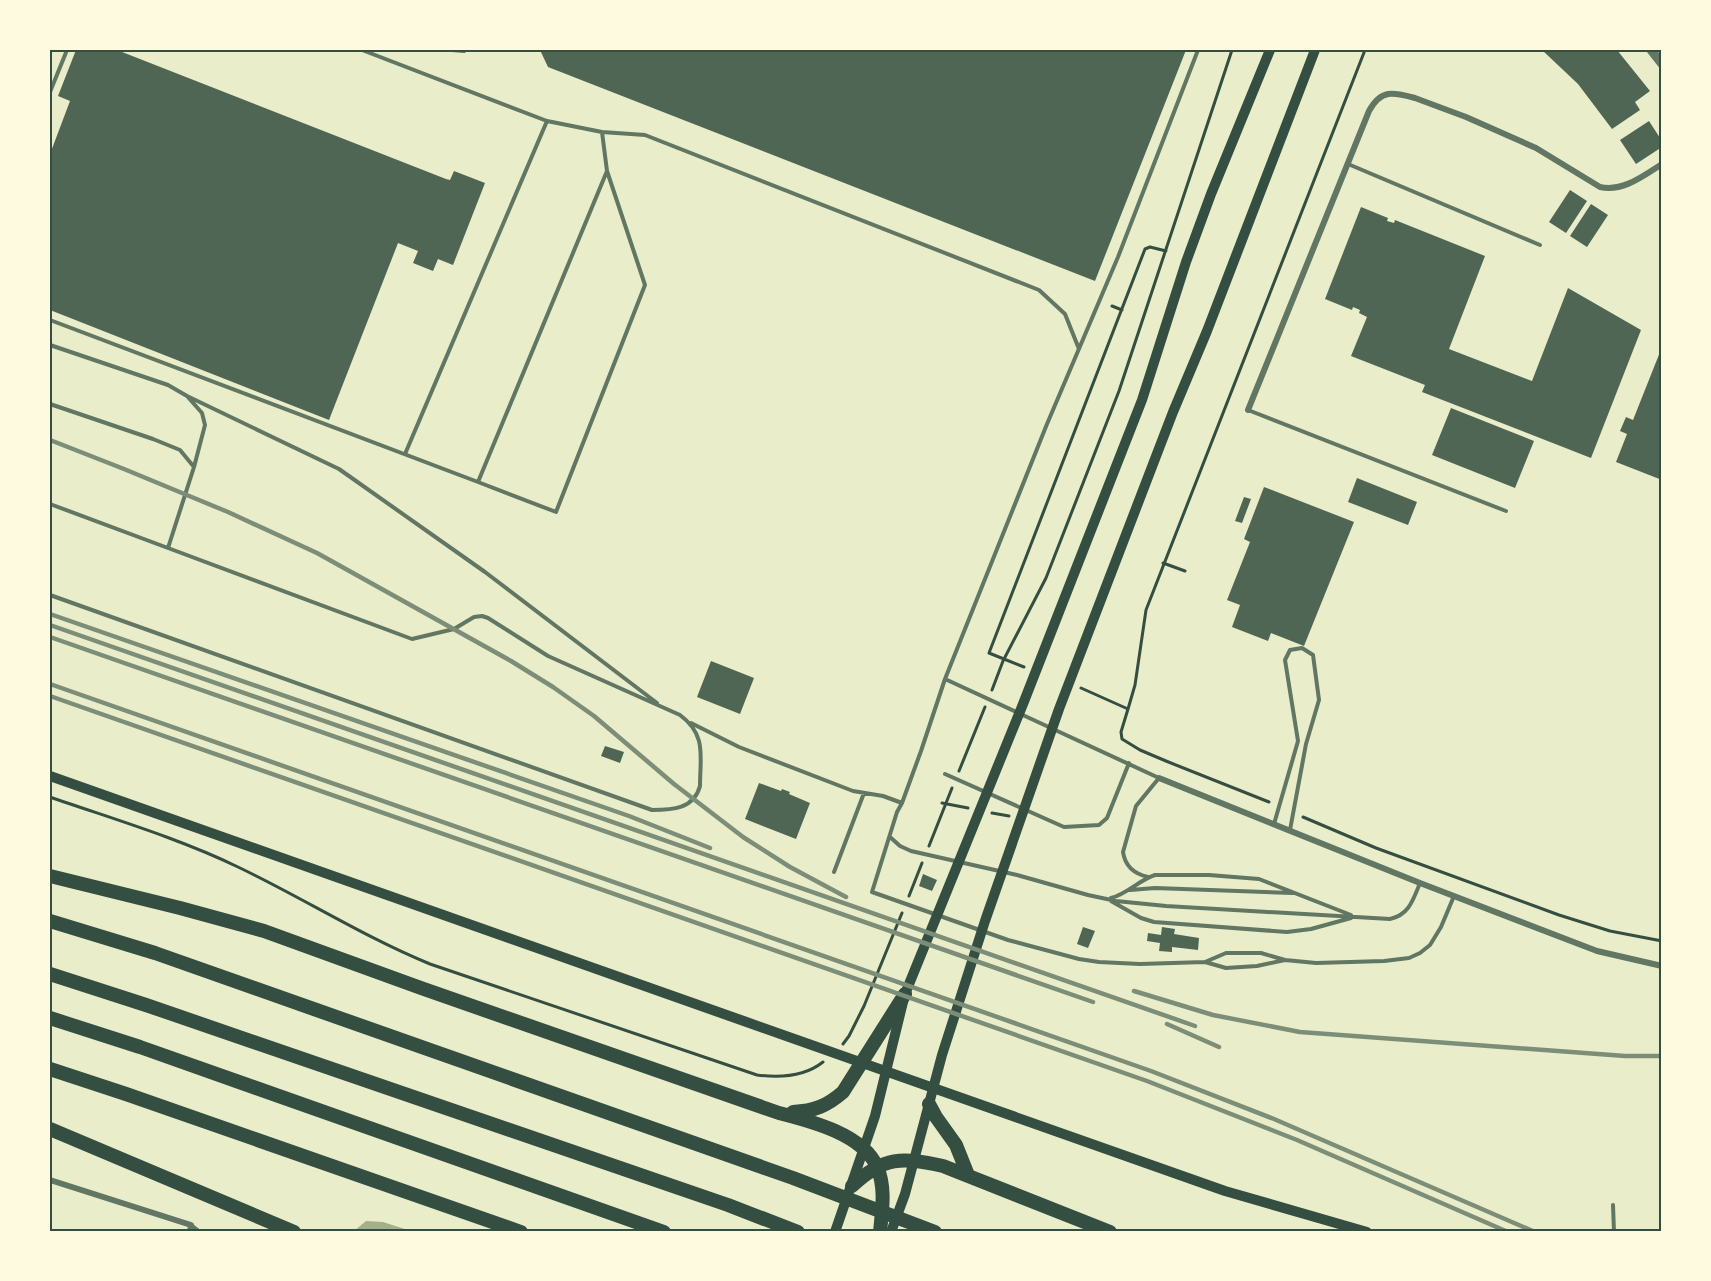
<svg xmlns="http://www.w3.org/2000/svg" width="1711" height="1281" viewBox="0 0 1711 1281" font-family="Jost,sans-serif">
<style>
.water{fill:#a3b18a}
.building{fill:#4f6655}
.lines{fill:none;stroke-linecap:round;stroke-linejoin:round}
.path{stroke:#344e41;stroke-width:3}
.service{stroke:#617663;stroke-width:4}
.minor{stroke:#617663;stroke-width:6}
.tertiary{stroke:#617663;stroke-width:9}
.secondary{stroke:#344e41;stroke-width:10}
.motorway{stroke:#344e41;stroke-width:14}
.rail{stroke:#7c8e77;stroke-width:4.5}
.neatline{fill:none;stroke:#344e41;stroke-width:2}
</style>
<rect width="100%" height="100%" fill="#e9edc9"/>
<!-- water -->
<path class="water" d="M366,1221L383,1222L411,1231H354Z"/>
<!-- building -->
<path class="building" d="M76,50H117L446,179L450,180L454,171L485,183L453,265L438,259L433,271L413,263L418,251L398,243L329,420L50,310V154L70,101L58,96Z
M540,50H1186L1095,281L548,67Z
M1542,50H1617L1650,91L1635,102L1640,110L1612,129L1578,84Z
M1649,121L1662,141V147L1636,164L1620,140Z
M1570,190L1587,201L1566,233L1549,222Z
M1591,204L1608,215L1587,247L1570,236Z
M1361,207L1388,218L1387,221L1394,223L1395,220L1485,256L1449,349L1532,381L1568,288L1641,330L1591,458L1422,392L1425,385L1351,356L1367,317L1359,313L1360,310L1353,307L1352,310L1325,299Z
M1662,347V480L1616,462L1627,434L1620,431L1626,417L1633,420Z
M1451,408L1534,441L1515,488L1432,455Z
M1357,478L1417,502L1408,525L1348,502Z
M1264,487L1354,522L1304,646L1271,633L1268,641L1232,627L1240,605L1227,600L1250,542L1244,539Z
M1244,497L1251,499L1242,523L1235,521Z
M711,661L754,678L740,714L697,697Z
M605,746L624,752L620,763L601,756Z
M759,783L781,791L782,789L790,792L789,794L810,803L796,839L745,819Z
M923,874L937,880L932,891L919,886Z
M1083,927L1095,931L1088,948L1077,944Z
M1162,927L1175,929L1174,934L1199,938L1198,950L1172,947V952L1159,951L1160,943L1147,941L1148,933L1161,935Z"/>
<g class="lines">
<!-- path -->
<path class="path" d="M1112,306L1122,310
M1163,563L1185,571
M1024,667L989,653L1145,249L1150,247L1166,251
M1081,688L1128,709L1121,732L1122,739L1140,750L1166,761L1269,802
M992,690L1003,661L1046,578L1119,391L1232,50
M1128,709L1135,685L1146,610L1365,50
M959,771L985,707
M50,797C113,819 178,838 238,867C303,898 364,937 430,964L757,1075C780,1078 804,1077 823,1062
M942,803L968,808
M992,813L1009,816
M1303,817L1376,848L1559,915L1610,931L1662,941
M929,846L952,788
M909,896L922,863
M843,1044L849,1036L864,1006L902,913"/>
<!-- service -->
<path class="service" d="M362,50L547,121L602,132L645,135L1039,290L1065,314L1079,349
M452,50L464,51L465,50
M1198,50L1118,257L1047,424L945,679L921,751L902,803L897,812L872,892L1008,940L1079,959L1099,962L1140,964L1205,962L1226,968L1257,966L1285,960
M50,92L67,50
M1348,164L1540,245
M50,320L478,482L607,171L602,132
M50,345L168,385L187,396L202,413L205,425L194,467L180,450L153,439L50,404
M187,396L339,469L485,572L657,703
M1248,410L1506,511
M405,454L547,121
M478,482L556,512L645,285L607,171
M50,504L168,548
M50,595L652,810C672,810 694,809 700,786C700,756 707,735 680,715L548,656L488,618L482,616L474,617L454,629L412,639L168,548L194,467
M945,679L1159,778L1136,806L1123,852C1125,866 1135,874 1148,877
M691,723L739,747L853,791L883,796L902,803
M945,774L1064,827L1099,825L1107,818L1129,763
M1274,824L1298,741L1285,660L1290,650L1302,648L1313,655L1319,700L1306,744L1290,830
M890,837L900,846L911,851L1017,875L1088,895L1116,901L1166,906L1390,919C1409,915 1413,900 1420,883
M834,872L864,793
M1130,890L1155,888L1293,893
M1111,898C1127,894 1139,880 1155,875H1209L1259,879L1351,915
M1111,901L1141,918L1154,922L1287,932L1311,929L1351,918
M1205,962L1226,953H1261L1285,960L1316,963L1384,961L1409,958L1420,953L1430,945L1441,927L1454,896
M1613,1205L1614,1232
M191,1225L200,1232"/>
<!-- minor -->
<path class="minor" d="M1248,410L1369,111C1381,89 1393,92 1415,98L1466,117L1536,148L1600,187C1623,192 1643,176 1662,164
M1159,778L1420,883L1597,951L1662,966
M50,1180L191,1225L190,1232"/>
<!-- tertiary -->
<path class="tertiary" d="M1651,50L1662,64"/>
<!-- secondary -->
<path class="secondary" d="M50,776L1225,1191L1367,1232
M835,1232L875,1116L905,994L1023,704L1142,400L1186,262L1211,194L1270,50
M891,1232L905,1194L942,1055L985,921L1059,709L1173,412L1207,331L1315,50"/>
<!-- motorway -->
<path class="motorway" d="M50,876L180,908L264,931L421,988L779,1113C810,1121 863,1134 877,1167C886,1187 882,1211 880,1232
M50,921L155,953L793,1178L935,1232
M50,974L146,1005L728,1205L798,1232
M50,1018L140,1047L664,1232
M50,1069L126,1094L521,1232
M929,1104L936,1117L956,1145L968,1175
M793,1112C814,1111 827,1106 843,1092L905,994
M50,1129L294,1232
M852,1186C884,1156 902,1157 943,1166L1110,1232"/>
<!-- rail -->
<path class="rail" d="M50,440L124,469L228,512L317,553L511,661L553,687L594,716L674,784L743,837L790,867L846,897
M50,614L629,816L710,848
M50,625L1195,1026
M50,637L1093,1002
M50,684L1151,1071L1274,1119L1535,1232
M50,696L1147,1081L1297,1140L1508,1232
M1134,991L1213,1015L1300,1032L1625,1056H1662
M1167,1024L1219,1047"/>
</g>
<!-- border -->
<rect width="1711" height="1281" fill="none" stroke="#fefae0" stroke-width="102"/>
<rect x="51" y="51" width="1609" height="1179" class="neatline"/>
</svg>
